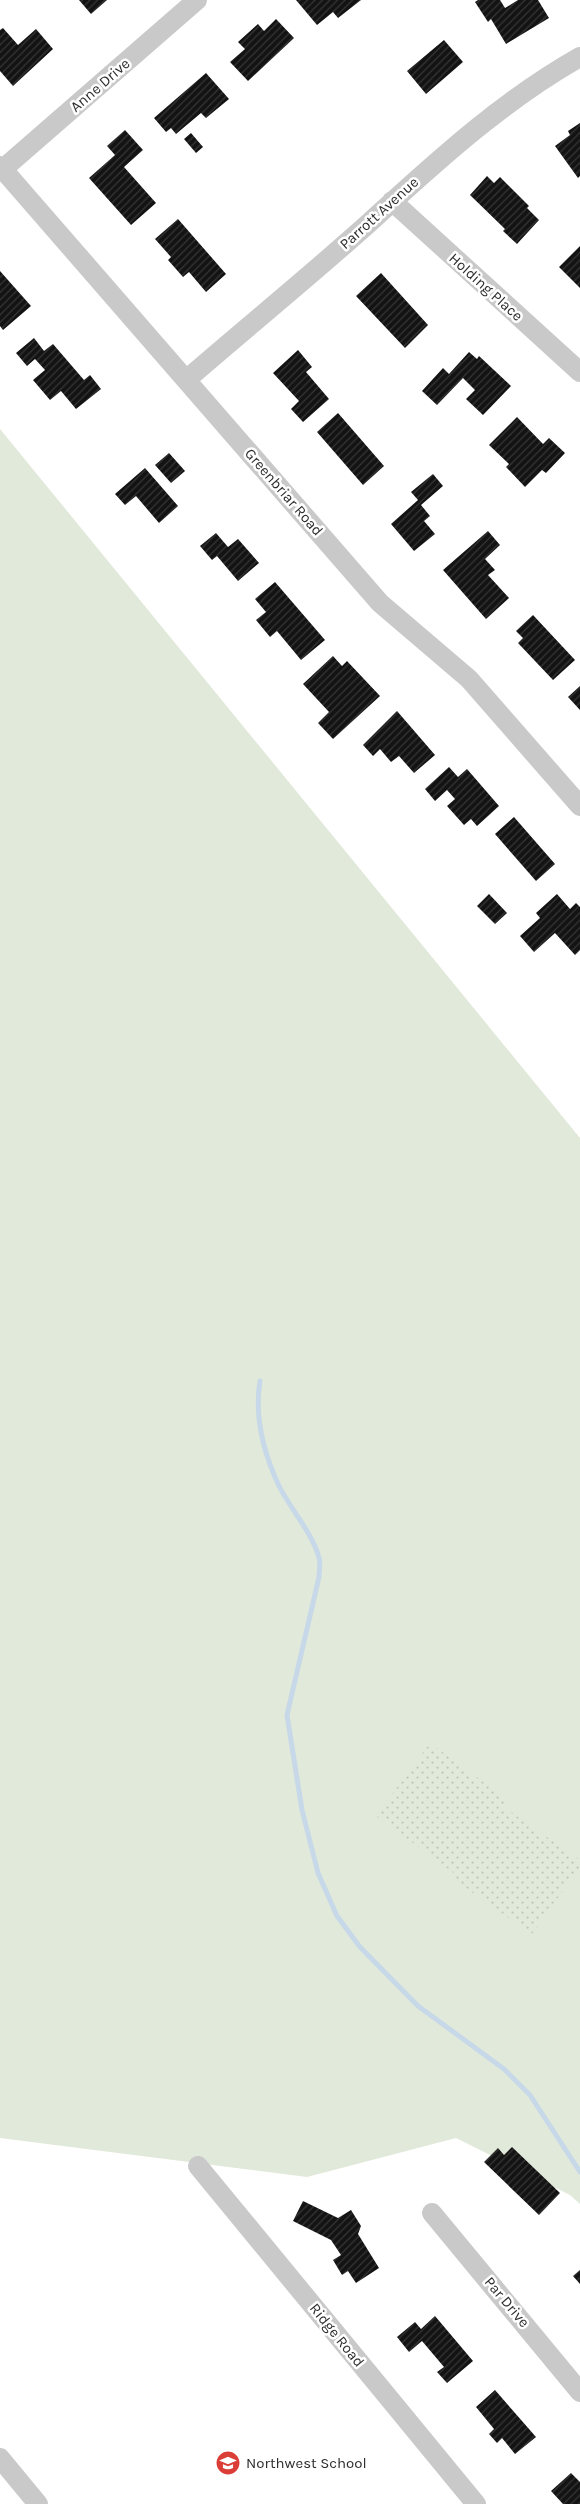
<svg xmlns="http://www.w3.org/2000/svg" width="580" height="2504" viewBox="0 0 580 2504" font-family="Karla,sans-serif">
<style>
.grass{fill:#e1e9da}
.park{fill:url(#park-dots)}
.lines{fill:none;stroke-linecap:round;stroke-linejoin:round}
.stream{stroke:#c7d8e9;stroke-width:5}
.building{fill:url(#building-hatch)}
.minor{stroke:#c9c9c9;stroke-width:20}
.labels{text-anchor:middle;stroke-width:5;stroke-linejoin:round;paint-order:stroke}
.street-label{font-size:15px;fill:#2c2c2c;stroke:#fff}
.poi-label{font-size:15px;fill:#2c2c2c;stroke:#fff;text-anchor:start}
</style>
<defs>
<pattern id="park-dots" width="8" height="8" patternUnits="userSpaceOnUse" patternTransform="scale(1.25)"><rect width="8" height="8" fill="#e1e9da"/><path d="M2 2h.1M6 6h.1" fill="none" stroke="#c1c8bb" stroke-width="1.8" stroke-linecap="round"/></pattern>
<pattern id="building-hatch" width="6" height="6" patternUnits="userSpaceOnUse" patternTransform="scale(1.25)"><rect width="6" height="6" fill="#131313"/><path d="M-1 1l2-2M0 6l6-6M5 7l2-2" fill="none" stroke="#363636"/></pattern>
</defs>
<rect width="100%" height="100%" fill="#fff"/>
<!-- grass -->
<path class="grass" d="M0,429L580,1138V2204L570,2195L456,2138L307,2177L0,2138Z"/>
<!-- park -->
<path class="park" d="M430,1743L508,1800L504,1807L580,1860V1867L532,1934L453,1879L455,1874L376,1816Z"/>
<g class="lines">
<!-- stream -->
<path class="stream" d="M260,1381C254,1418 264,1454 279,1486C290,1508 313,1534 319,1558C321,1563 319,1571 319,1577L287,1715L302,1810L318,1873L337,1916L360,1947L418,2006L504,2069L530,2095L580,2172"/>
</g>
<!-- building -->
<path class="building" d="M79,0H107L91,14Z
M296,0H361L338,18L333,12L317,25Z
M478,0H500L505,8L518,0H538L549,18L506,44L491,19L488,22L475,2Z
M276,19L294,38L248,81L230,62L245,49L238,42L258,24L264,31Z
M3,28L18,45L36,29L53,49L13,86L0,71V30Z
M444,40L463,62L426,94L407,71Z
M206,73L229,99L206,118L201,113L176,134L171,128L166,132L154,118Z
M580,123V176L578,178L555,146L570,135L568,131Z
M125,130L143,150L124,167L156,203L131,225L89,178L115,155L107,146Z
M191,133L203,147L196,153L184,139Z
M487,176L494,183L500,177L529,206L527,208L539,220L517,244L503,231L505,229L470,195Z
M178,219L226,274L206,292L189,272L183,277L168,260L171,257L155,239Z
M580,246V288L559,267Z
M0,271L31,306L3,330L0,326Z
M381,273L428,325L405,348L356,296Z
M34,338L44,351L53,344L84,380L90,375L101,389L76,409L61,391L50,400L33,380L45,370L35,359L27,366L16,353Z
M298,350L312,367L306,372L329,399L303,422L291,409L299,401L273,373Z
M469,352L477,359L479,356L511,386L483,415L466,399L475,390L463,378L437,405L422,391L443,368L449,374Z
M338,413L384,466L363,485L317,432Z
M517,417L543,444L549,438L565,453L546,473L542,470L525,487L506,467L509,464L489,445Z
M169,453L185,471L171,483L155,465Z
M145,468L178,506L159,523L136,496L125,505L115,494Z
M433,474L443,486L421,505L430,516L424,521L435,534L414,551L391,524L418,500L411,492Z
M488,531L500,545L485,559L495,570L488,575L509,598L486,619L443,570Z
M216,533L228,547L238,539L259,563L238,581L217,556L212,560L200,546Z
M275,582L325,640L301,660L277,631L270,637L256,620L266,612L255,599Z
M533,615L575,660L553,680L518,643L523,638L516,631Z
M333,656L342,666L347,661L380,696L333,739L318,723L329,712L303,684Z
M580,686V710L568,697Z
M397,711L435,755L414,773L399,756L391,762L380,749L373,756L363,745Z
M449,767L458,777L467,769L499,806L477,826L471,819L464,825L447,806L455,799L447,790L435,801L425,789Z
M514,817L555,864L536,881L495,834Z
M489,894L507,913L495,924L477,906Z
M557,894L570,909L576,903L580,907V950L575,955L555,933L534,952L520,936L540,918L536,913Z
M512,2147L560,2193L539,2215L484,2162L498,2148L504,2155Z
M303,2201L338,2218L351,2210L361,2226L358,2234L379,2268L356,2283L348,2271L342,2275L333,2260L341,2255L331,2240L293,2221Z
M580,2270V2284L573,2276Z
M435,2316L473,2361L447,2383L437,2372L444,2367L422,2341L409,2352L397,2337L415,2322L421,2329Z
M495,2390L536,2437L515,2454L502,2438L497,2443L489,2434L494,2429L476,2407Z
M571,2473L580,2482V2504H563L551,2491Z"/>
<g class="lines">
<!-- minor -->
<path class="minor" d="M0,166L380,603L469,679L580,806
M3,169L197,0
M392,201L580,372
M186,380C247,327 310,276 370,222C436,162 502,101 580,57
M198,2166L476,2504
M432,2213L580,2392
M0,2458L38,2504"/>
</g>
<!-- icons -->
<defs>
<symbol id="school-disc" viewBox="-11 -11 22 22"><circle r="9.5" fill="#db3d37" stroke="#fff"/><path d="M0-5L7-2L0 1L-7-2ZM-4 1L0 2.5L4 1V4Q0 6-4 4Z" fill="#fff"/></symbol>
</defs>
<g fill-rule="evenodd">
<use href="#school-disc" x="214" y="2449" width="28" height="28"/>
</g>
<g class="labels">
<!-- street labels -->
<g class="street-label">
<text transform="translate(100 85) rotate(-41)" y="5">Anne Drive</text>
<text transform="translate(379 213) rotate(-42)" y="5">Parrott Avenue</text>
<text transform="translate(486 287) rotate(42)" y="5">Holding Place</text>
<text transform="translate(284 492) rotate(49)" y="5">Greenbriar Road</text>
<text transform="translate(507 2302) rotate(50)" y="5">Par Drive</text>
<text transform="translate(337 2335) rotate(51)" y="5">Ridge Road</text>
</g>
<!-- poi labels -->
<g class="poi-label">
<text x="246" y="2468">Northwest School</text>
</g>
</g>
</svg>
